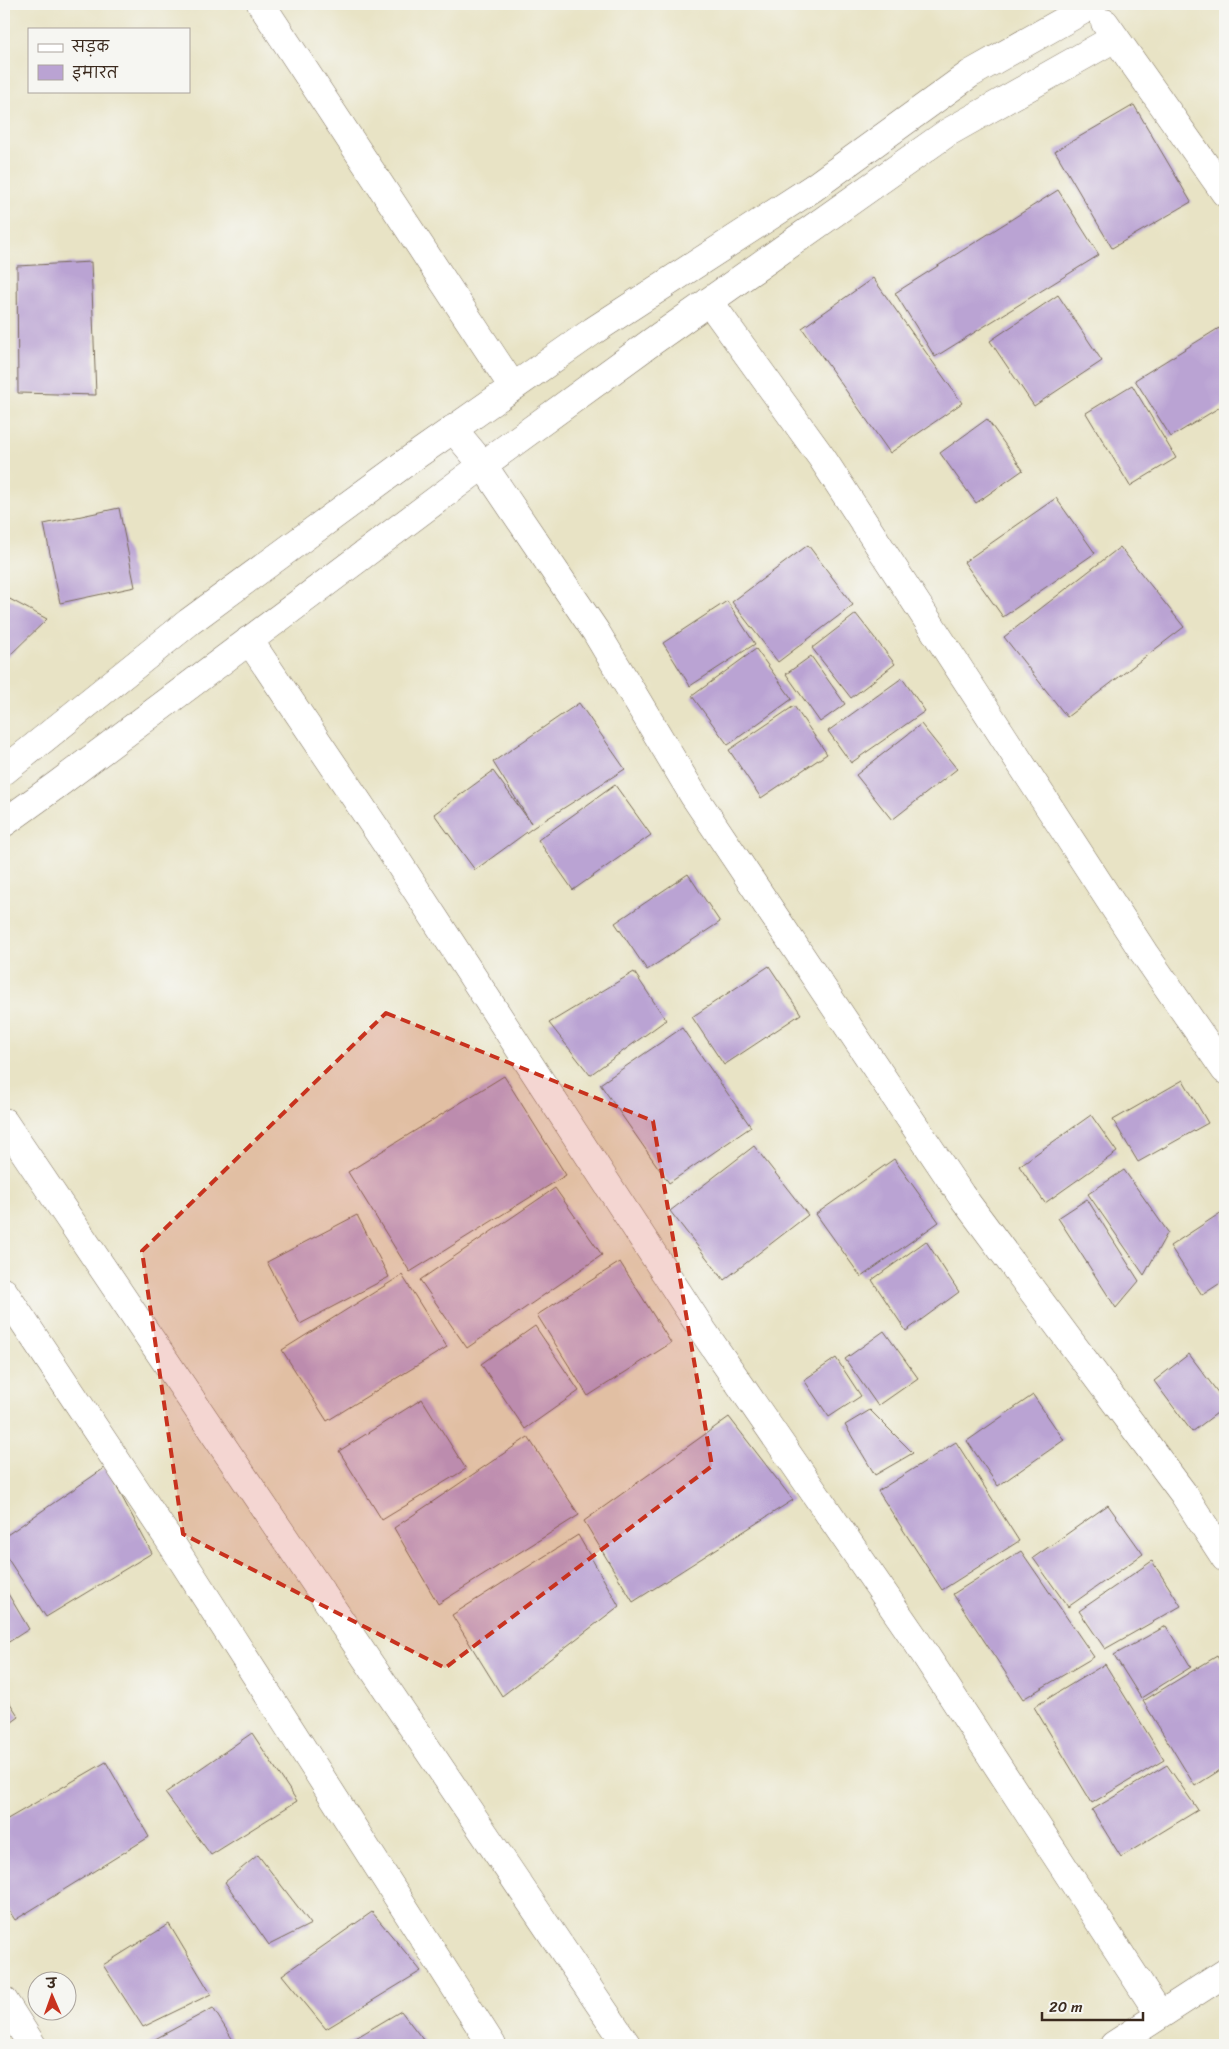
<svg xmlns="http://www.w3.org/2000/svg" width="1229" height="2049" viewBox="0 0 1229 2049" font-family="Sriracha,'Playpen Sans Deva',sans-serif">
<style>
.building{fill:#baa3d3}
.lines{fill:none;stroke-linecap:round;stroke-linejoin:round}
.minor-casing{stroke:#786b58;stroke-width:29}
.minor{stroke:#fff;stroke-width:28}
.marked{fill:#c8321e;fill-opacity:0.2;stroke:#c8321e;stroke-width:4;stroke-dasharray:10 6;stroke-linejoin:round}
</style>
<rect width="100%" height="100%" fill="#f6f6f2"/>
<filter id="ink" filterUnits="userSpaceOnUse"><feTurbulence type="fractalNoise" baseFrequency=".02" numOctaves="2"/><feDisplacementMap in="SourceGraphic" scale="10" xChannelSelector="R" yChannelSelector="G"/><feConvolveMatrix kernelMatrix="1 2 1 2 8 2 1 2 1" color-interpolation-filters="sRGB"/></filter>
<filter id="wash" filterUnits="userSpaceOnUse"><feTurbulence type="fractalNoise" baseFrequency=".0096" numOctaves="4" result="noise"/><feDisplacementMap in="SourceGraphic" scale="20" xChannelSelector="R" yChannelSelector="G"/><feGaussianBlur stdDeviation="1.12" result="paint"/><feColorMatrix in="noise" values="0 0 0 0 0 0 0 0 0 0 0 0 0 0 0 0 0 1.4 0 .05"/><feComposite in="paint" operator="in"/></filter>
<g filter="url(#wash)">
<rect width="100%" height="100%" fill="#e8e3c5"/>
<g id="blocks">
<!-- building -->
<path class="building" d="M1134,105L1191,202L1112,248L1055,151Z
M1058,190L1099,255L935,357L895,293Z
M91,262L96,395L18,393L17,266Z
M873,278L962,403L890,453L802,328Z
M1058,295L1102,361L1034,406L990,341Z
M1219,328L1225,339V404L1171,437L1135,380Z
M1132,385L1176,458L1130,486L1086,413Z
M987,419L1023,470L976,503L940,453Z
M1056,498L1095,553L1003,617L964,562Z
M119,508L135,587L60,603L44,524Z
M808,545L853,605L778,662L732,602Z
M1120,547L1184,627L1067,717L1004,637Z
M4,596L47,619L8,657L4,654Z
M727,601L755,644L690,686L663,643Z
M856,614L895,664L851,698L812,648Z
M756,649L792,699L728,745L692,696Z
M811,656L845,704L820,722L786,674Z
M902,678L925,711L851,763L828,731Z
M579,703L625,769L534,827L475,870L434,814L493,771L531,823L493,762Z
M794,706L827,754L761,798L729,750Z
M921,724L957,769L892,820L856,775Z
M615,785L651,835L573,890L538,840Z
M688,874L720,922L647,970L615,923Z
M769,966L801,1014L724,1065L692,1017Z
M634,972L666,1020L590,1075L549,1023Z
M682,1028L751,1127L669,1183L600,1084Z
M504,1076L566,1175L410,1272L348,1172Z
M1183,1080L1208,1123L1138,1162L1113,1120Z
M1091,1115L1117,1152L1045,1203L1019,1166Z
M754,1146L808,1215L724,1280L670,1211Z
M894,1159L939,1222L861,1277L816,1214Z
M1124,1170L1168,1232L1144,1275L1088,1194Z
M555,1188L602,1255L467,1348L420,1280Z
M1087,1199L1139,1281L1116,1308L1058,1218Z
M1225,1210V1280L1202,1295L1170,1246Z
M357,1215L389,1277L300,1324L267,1262Z
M926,1241L959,1292L906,1331L872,1280Z
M620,1262L671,1343L588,1396L537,1315Z
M402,1275L447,1347L327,1421L282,1350Z
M535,1326L579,1391L525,1429L481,1364Z
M884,1331L918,1378L878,1406L845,1359Z
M1189,1354L1225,1402V1407L1192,1432L1154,1381Z
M836,1358L861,1396L829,1417L804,1380Z
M1033,1395L1064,1440L998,1486L967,1441Z
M422,1399L466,1469L382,1520L339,1451Z
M870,1410L913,1453L875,1475L845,1425Z
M729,1417L793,1500L633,1602L584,1521Z
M528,1437L579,1515L438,1604L394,1528Z
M956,1442L1019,1541L942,1590L878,1491Z
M106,1467L152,1553L46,1617L4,1553V1537Z
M1108,1505L1143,1554L1068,1607L1033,1558Z
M578,1535L619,1606L502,1696L452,1615Z
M1021,1551L1094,1657L1023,1699L953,1594Z
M1152,1561L1181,1606L1105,1649L1079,1611Z
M4,1587L29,1629L4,1645Z
M1166,1626L1191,1667L1141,1698L1114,1655Z
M1217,1656L1225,1670V1767L1195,1786L1143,1701Z
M1105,1664L1164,1760L1092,1803L1034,1707Z
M4,1694L19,1717L4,1728Z
M252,1733L297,1801L211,1855L165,1793Z
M106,1762L149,1837L15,1920L4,1903V1821Z
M1167,1765L1198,1810L1121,1857L1092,1810Z
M258,1855L311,1924L269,1945L225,1882Z
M372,1912L421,1971L326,2029L282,1975Z
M169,1924L211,1994L143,2027L103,1965Z
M213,2008L236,2045H144Z
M401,2011L427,2045H344Z"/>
</g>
</g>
<g filter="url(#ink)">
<use href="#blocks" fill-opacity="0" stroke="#786b58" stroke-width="1"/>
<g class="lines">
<defs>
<path id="minor" d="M261,4L513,387
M1105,23L1225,193
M709,301L822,458L1144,953L1225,1070
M453,429L483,465L596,632L694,796L961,1195L1183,1493L1225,1558
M249,640L385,842L703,1331L915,1639L1160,2015
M4,771L189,622L408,461L593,331L813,188L970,74L1092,5
M4,823L58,784L483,465L653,341L947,133L1115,38
M4,1122L627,2045
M4,1292L168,1538L492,2045
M4,2001L32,2045
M1114,2045L1225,1973"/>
</defs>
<!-- minor casing -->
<use href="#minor" class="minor-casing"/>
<!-- minor -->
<use href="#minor" class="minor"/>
</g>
</g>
<!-- marked area -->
<path class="marked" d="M386,1013L653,1121L712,1466L445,1668L183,1534L142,1251Z"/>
<!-- margin -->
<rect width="1229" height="2049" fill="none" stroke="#f6f6f2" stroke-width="20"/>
<!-- legend -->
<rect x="28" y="28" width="162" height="65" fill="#f6f6f2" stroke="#aba49d"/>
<rect x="38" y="44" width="25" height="8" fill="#ffffff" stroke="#aba49d"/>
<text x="72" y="52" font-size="15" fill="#3b2a1e">सड़क</text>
<rect x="38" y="65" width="25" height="15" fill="#baa3d3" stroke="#aba49d"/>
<text x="72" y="78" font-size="15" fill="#3b2a1e">इमारत</text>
<!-- north arrow -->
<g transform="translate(52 1996) rotate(358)"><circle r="24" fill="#f6f6f2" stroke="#aba49d"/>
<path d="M0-4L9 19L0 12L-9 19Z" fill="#c8321e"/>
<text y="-8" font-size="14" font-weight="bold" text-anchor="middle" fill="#3b2a1e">उ</text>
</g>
<!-- scale -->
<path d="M1042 2012v8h101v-8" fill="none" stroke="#3b2a1e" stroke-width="2.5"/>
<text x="1049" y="2012" font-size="15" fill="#3b2a1e" stroke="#f6f6f2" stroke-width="4" paint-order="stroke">20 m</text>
</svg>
